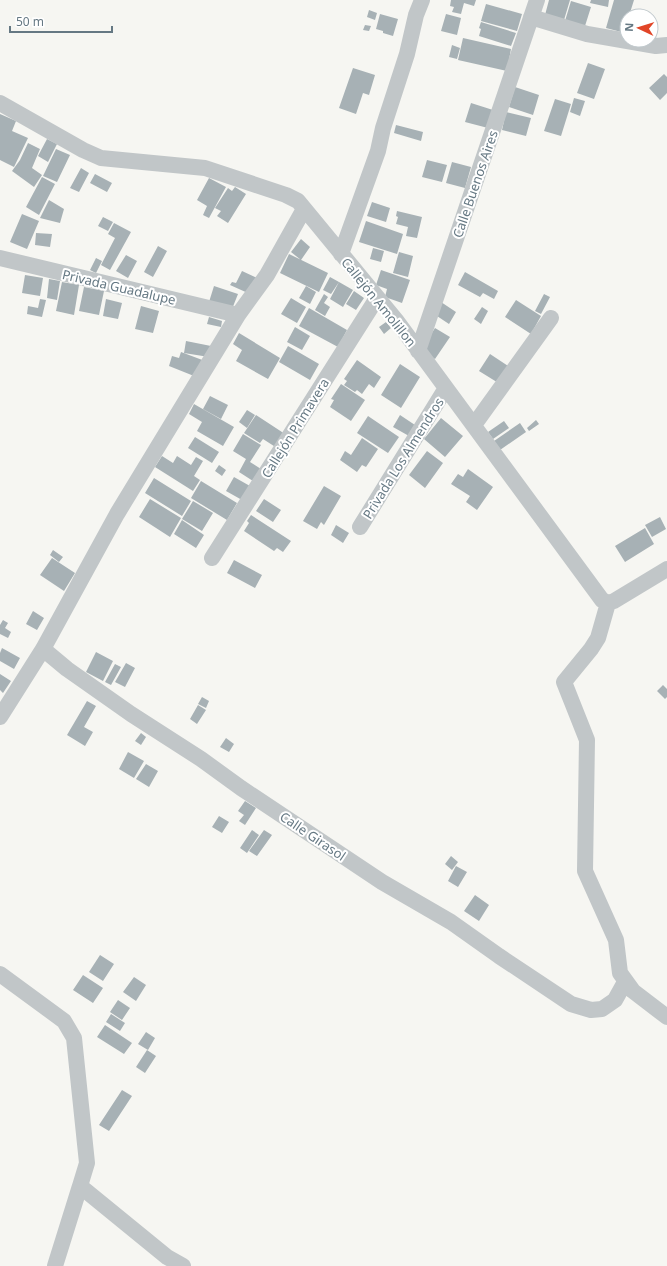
<svg xmlns="http://www.w3.org/2000/svg" width="667" height="1266" viewBox="0 0 667 1266" font-family="'Noto Sans',sans-serif">
<style>
.building{fill:#a7b1b5}
.lines{fill:none;stroke-linecap:round;stroke-linejoin:round}
.minor{stroke:#c1c6c8;stroke-width:16}
.labels{text-anchor:middle;stroke-width:4;stroke-linejoin:round;paint-order:stroke}
.street-label{font-size:13px;fill:#657883;stroke:#fff}
</style>
<rect width="100%" height="100%" fill="#f6f6f2"/>
<!-- building -->
<path class="building" d="M451,0H476L474,6L464,3L461,14L452,12L454,7L450,6Z
M549,0H570L564,20L545,15Z
M591,0H609L608,7L590,3Z
M614,0H634L629,16H627V25L625,33L606,28Z
M571,1L591,7L585,26L565,21Z
M486,4L522,14L517,31L481,21Z
M369,10L377,13L375,20L367,17Z
M380,14L398,19L393,36L383,33V31L376,29Z
M446,14L461,18L457,35L441,31Z
M481,22L516,33L511,46L479,36L481,29L479,28Z
M365,25L371,26L369,31L363,30Z
M463,38L511,49L507,71L458,60Z
M452,45L460,48L457,59L449,57Z
M588,63L605,69L594,99L577,93Z
M353,68L375,75L369,95L363,93L356,114L339,108Z
M664,74L667,77V93L660,100L649,88Z
M515,87L539,95L533,115L509,107Z
M574,98L585,101L580,116L570,112Z
M555,99L571,104L561,136L544,131Z
M471,103L493,110L488,128L465,122Z
M506,112L531,118L526,136L502,130Z
M0,114L16,121L12,131L28,138L14,167L0,160Z
M396,125L423,132L421,141L394,133Z
M47,139L57,144L48,162L38,156Z
M28,143L40,149L32,168L42,175L34,187L12,171L20,160Z
M56,149L70,155L57,182L43,176Z
M427,160L447,165L442,182L422,177Z
M452,162L471,167L465,188L446,183Z
M81,168L89,173L79,192L70,188Z
M95,174L112,183L107,192L90,183Z
M42,177L55,184L39,215L26,207Z
M209,178L226,187L209,218L203,215L207,206L197,200Z
M235,187L246,194L228,223L217,216L221,211L215,208L228,188L232,191Z
M49,200L64,209L60,223L40,218Z
M372,202L390,208L386,222L367,216Z
M397,211L422,217L417,238L406,236L408,227L396,224L398,217L396,216Z
M22,214L39,221L27,249L10,242Z
M103,217L113,222L108,231L98,226Z
M366,221L403,234L397,254L359,242Z
M114,223L131,232L110,270L101,265L115,238L108,234Z
M36,233L52,234L50,247L35,245Z
M301,239L310,247L301,260L291,252Z
M158,246L167,251L153,277L144,272Z
M373,248L384,251L381,262L370,259Z
M399,252L413,256L408,277L393,273Z
M289,254L328,273L319,292L280,273Z
M126,255L137,261L128,278L116,271Z
M96,258L102,261L96,273L90,270Z
M381,270L410,280L402,303L385,297L387,289L376,285Z
M242,271L257,278L250,294L230,285L232,282L236,283Z
M465,272L498,291L494,299L483,293L480,297L458,285Z
M25,275L43,278L40,296L22,293Z
M330,277L339,282L331,294L323,290Z
M49,279L60,281L57,300L47,298Z
M62,282L79,285L74,315L56,311Z
M339,282L353,290L343,307L330,299Z
M214,286L238,294L232,309L209,302Z
M306,286L316,292L310,304L299,298Z
M84,287L104,291L99,315L79,311Z
M354,291L364,298L356,310L346,304Z
M324,294L328,297L324,303L330,307L325,316L315,310Z
M544,294L550,297L541,314L535,311Z
M291,298L306,307L297,323L281,314Z
M40,299L46,300L42,317L27,314L28,306L38,308Z
M106,299L122,303L118,319L103,316Z
M516,300L541,316L531,334L505,317Z
M441,302L456,312L449,324L434,314Z
M141,306L159,311L153,333L135,329Z
M482,307L488,311L481,324L474,319Z
M309,308L347,330L338,347L299,326Z
M209,317L222,321L221,327L207,324Z
M386,322L391,328L384,334L379,327Z
M295,327L310,336L302,350L287,342Z
M435,328L450,337L435,359L421,350Z
M239,333L280,358L268,379L236,361L242,350L233,344Z
M186,341L211,346L209,357L184,353Z
M288,346L319,364L310,380L279,362Z
M181,352L205,361L199,378L169,366L172,356L179,358Z
M490,354L511,368L500,384L479,371Z
M357,360L381,377L374,388L369,384L362,394L357,390L355,392L344,385L347,381L344,379Z
M400,364L420,377L401,408L381,395Z
M341,384L365,400L351,421L330,407L334,400L331,399Z
M210,396L228,405L221,419L203,409Z
M194,404L234,427L223,446L197,431L202,422L189,414Z
M247,410L255,415L247,428L239,422Z
M256,415L285,434L277,448L263,439L260,443L244,433Z
M400,415L415,425L409,436L393,427Z
M368,416L399,437L388,453L357,433Z
M441,418L463,436L445,457L424,439Z
M536,420L539,424L529,431L527,428Z
M504,421L509,428L493,439L488,432Z
M520,423L526,432L500,450L494,441Z
M243,434L261,445L250,462L261,469L253,481L239,472L246,459L233,451Z
M195,437L219,452L212,463L188,448Z
M362,438L378,449L366,467L362,465L357,472L340,460L345,451L351,455Z
M427,451L443,463L425,488L409,475Z
M162,456L173,463L177,456L191,465L196,457L203,461L194,476L200,480L193,491L155,467Z
M219,465L226,470L222,476L215,471Z
M468,469L493,487L477,510L466,502L470,496L451,484L458,474L463,477Z
M234,477L250,486L242,500L226,491Z
M154,478L191,501L182,516L145,493Z
M201,481L237,503L227,520L191,498Z
M324,486L341,496L324,525L321,522L317,529L303,521Z
M150,499L181,518L170,537L139,517Z
M264,499L281,510L273,522L256,511Z
M193,501L213,513L202,531L182,519Z
M251,515L291,541L283,552L277,548L274,551L244,531L249,523L247,521Z
M660,517L666,529L652,537L645,525Z
M182,520L204,535L196,548L174,534Z
M336,525L349,533L343,543L331,535Z
M645,528L654,544L625,562L615,546Z
M53,550L63,557L59,562L50,555Z
M52,558L75,573L64,591L40,575Z
M234,560L262,575L255,588L227,573Z
M33,611L44,618L37,630L26,624Z
M3,620L8,623L5,628L11,632L8,638L0,634V625Z
M2,648L20,658L14,669L0,661V653Z
M96,652L113,661L103,681L86,672Z
M126,663L135,668L125,687L115,682Z
M115,664L121,667L111,685L105,682Z
M0,674L11,681L3,693L0,690Z
M663,685L667,689V697L665,699L657,691Z
M202,697L209,701L206,708L198,704Z
M87,701L96,706L84,727L93,732L85,746L67,735Z
M198,705L206,710L197,724L190,719Z
M141,733L146,737L141,745L135,741Z
M226,738L234,744L229,752L220,747Z
M128,752L144,761L134,778L119,769Z
M146,764L158,771L149,787L136,779Z
M245,801L256,808L245,825L239,821L244,815L238,811Z
M219,816L229,822L222,833L212,827Z
M252,830L259,835L247,853L240,848Z
M264,830L272,835L257,856L249,851Z
M451,856L458,862L452,870L445,864Z
M456,866L467,872L458,887L448,881Z
M475,895L489,905L479,921L464,911Z
M100,955L114,964L103,981L89,972Z
M83,975L103,988L93,1003L73,990Z
M134,977L146,985L136,1001L123,992Z
M118,1000L130,1008L122,1020L110,1012Z
M111,1014L125,1023L120,1031L106,1022Z
M105,1025L132,1043L124,1054L97,1037Z
M146,1032L155,1038L148,1050L138,1044Z
M147,1050L156,1056L145,1073L136,1067Z
M122,1090L132,1096L109,1131L99,1125Z"/>
<g class="lines">
<!-- minor -->
<path class="minor" d="M531,17L587,34L656,46L667,45
M0,103L83,150L101,158L205,168L286,195L298,201L396,320L602,600L608,603L614,601L667,569
M341,254L378,151L383,128L407,54L416,15L422,0
M0,258L238,315
M418,351L537,0
M474,425L551,318
M360,527L446,388
M212,558L377,298
M608,603L598,638L591,649L564,682L587,740L585,871L616,940L620,973L633,991L667,1017
M43,649L67,669L131,714L201,759L241,788L382,882L451,922L499,956L571,1004L591,1010L602,1009L615,1000L625,982
M0,717L43,649L117,514L238,315L267,275L304,209
M0,974L64,1021L74,1038L87,1163L80,1186L167,1257L183,1266
M55,1266L80,1186"/>
</g>
<g class="labels">
<!-- street labels -->
<g class="street-label">
<text transform="translate(475 184) rotate(-71)" y="5">Calle Buenos Aires</text>
<text transform="translate(119 287) rotate(13)" y="5">Privada Guadalupe</text>
<text transform="translate(379 302) rotate(51)" y="5">Callejón Amolillon</text>
<text transform="translate(295 428) rotate(-58)" y="5">Callejón Primavera</text>
<text transform="translate(403 458) rotate(-58)" y="5">Privada Los Almendros</text>
<text transform="translate(313 836) rotate(34)" y="5">Calle Girasol</text>
</g>
</g>
<!-- north arrow -->
<g transform="translate(639 28) rotate(274)"><circle r="19" fill="#ffffff" stroke="#c1c9cd"/>
<path d="M0-3L7 15L0 10L-7 15Z" fill="#e14527"/>
<text y="-6" font-size="11" font-weight="bold" text-anchor="middle" fill="#657883">N</text>
</g>
<!-- scale -->
<path d="M10 26v6h102v-6" fill="none" stroke="#657883" stroke-width="2"/>
<text x="16" y="26" font-size="12" fill="#657883" stroke="#ffffff" stroke-width="3" paint-order="stroke">50 m</text>
</svg>
